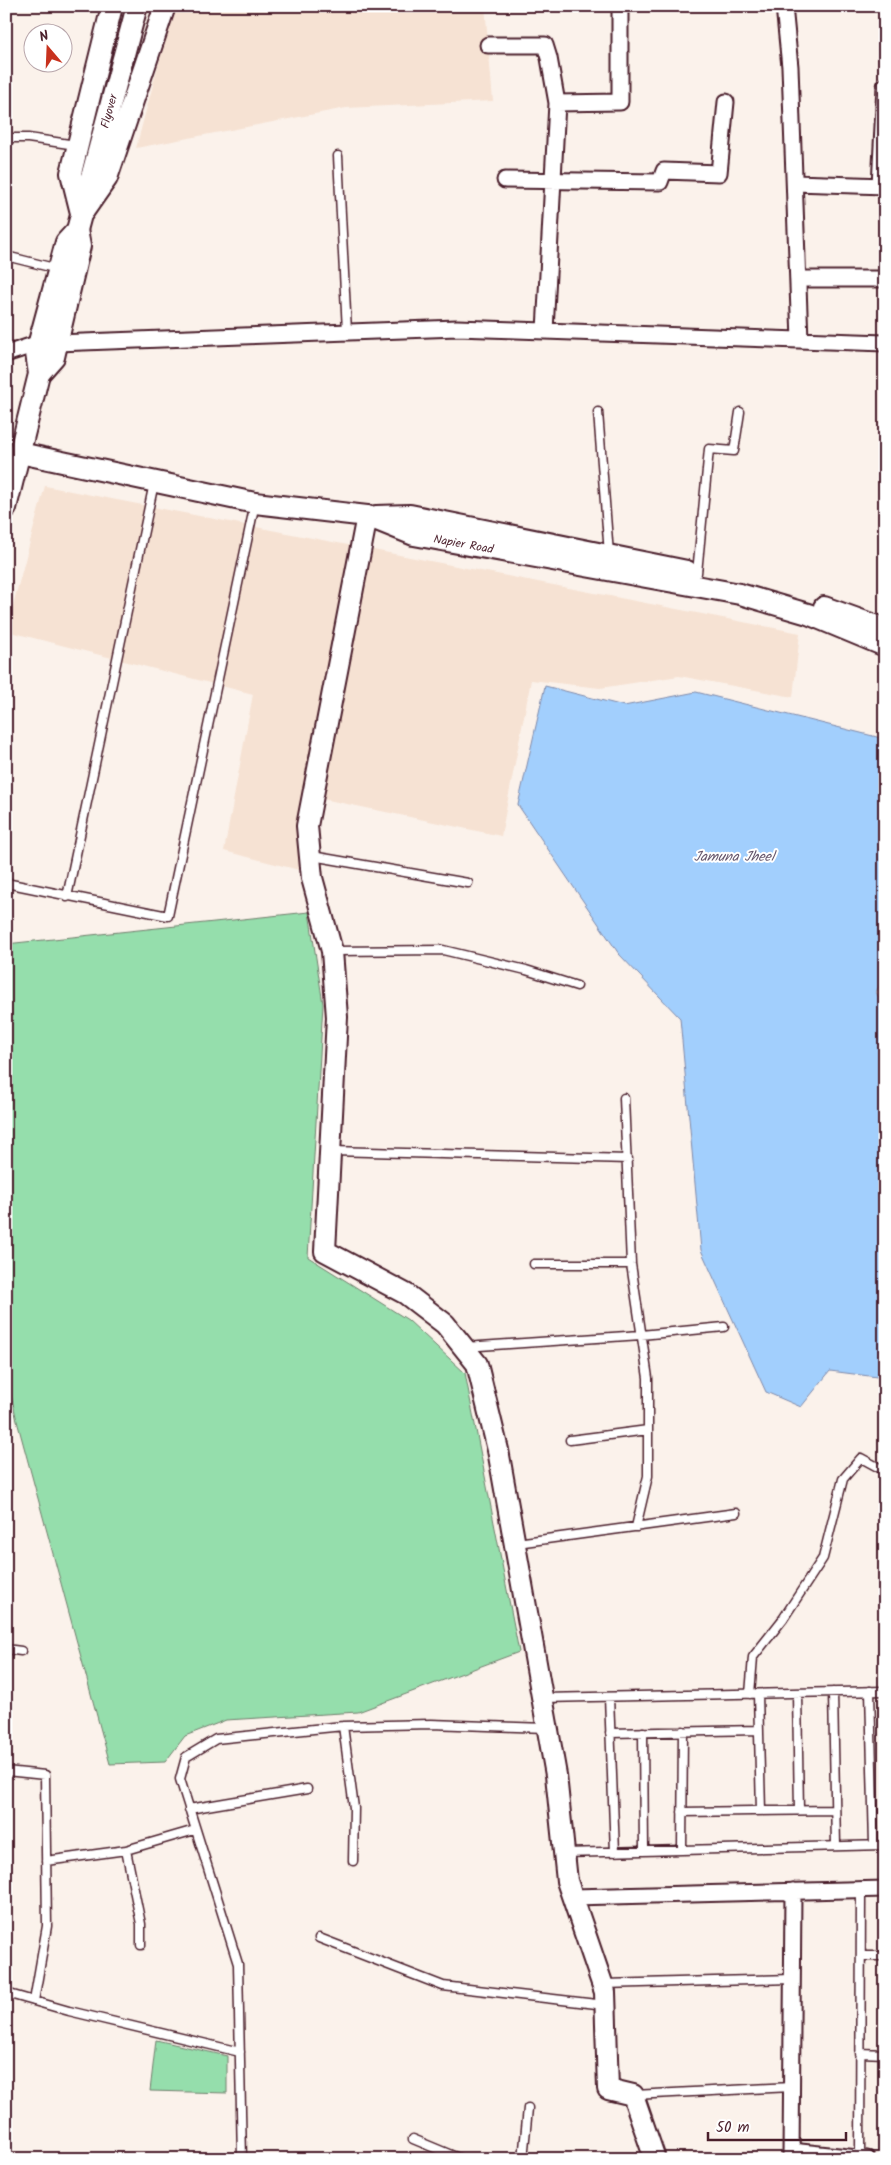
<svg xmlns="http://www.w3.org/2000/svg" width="891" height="2165" viewBox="0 0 891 2165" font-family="Kalam,sans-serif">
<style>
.built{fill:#f6e2d3}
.green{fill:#95deac;stroke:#707e6c}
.water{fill:#a2cffd;stroke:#7f89a9}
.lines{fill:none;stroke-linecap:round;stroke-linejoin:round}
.lane-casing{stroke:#4a1f2b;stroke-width:11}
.street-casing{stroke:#4a1f2b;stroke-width:19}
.secondary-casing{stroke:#4a1f2b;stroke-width:24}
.lane{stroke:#fff;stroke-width:8}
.street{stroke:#fff;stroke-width:15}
.secondary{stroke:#fff;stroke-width:20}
.labels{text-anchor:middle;stroke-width:4;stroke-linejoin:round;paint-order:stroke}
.street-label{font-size:12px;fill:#4a1f2b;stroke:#fff}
.water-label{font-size:14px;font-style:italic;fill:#64546a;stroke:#fff}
</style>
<rect width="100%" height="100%" fill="#fbf2eb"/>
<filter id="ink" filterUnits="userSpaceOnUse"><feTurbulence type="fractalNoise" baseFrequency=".02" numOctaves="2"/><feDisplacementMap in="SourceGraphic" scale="10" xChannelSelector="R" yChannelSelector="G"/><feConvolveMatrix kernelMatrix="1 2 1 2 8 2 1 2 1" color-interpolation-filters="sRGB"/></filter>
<g filter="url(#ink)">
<!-- built -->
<path class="built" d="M174,6H485L493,101L346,108L136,148Z
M45,486L800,633L793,697L679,676L600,688L531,680L501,836L323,799L303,871L224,851L253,694L6,631Z"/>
<!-- green -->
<path class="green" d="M309,912L323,1004L308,1257L408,1320L465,1373L519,1652L358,1712L226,1720L185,1736L165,1762L110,1764L17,1421L6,1373V944Z
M156,2040L227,2056V2093L150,2091Z"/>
<!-- water -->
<path class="water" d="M545,686L624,706L696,692L885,739V975L876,992L885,1009V1378L830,1371L801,1407L766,1392L701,1250L680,1018L619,954L518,805Z"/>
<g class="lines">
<defs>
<path id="lane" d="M6,138H28L76,145
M338,156L347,331
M6,256L58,269
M598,412L609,554
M697,573L709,449L734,451L740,412
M312,856L468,883
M6,883L168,916L255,503
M67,897L154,483
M334,951L443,950L526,970L577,986
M624,1098L631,1264L648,1378V1476L636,1527
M332,1151L628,1159
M534,1264H631
M465,1347L641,1335L724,1327
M570,1440L648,1430
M517,1543L736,1513
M6,1649L21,1651
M870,1691L874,1845
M833,1692L836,1846
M797,1693L799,1810
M750,1694L753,1657L783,1619L823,1558L843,1479L861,1458L885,1471
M758,1694L761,1811
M609,1697L615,1852
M544,1698L885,1691
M343,1726L354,1808L353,1861
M643,1732L644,1851
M610,1733L759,1730
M6,1771L45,1775L47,1926L34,2001
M189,1809L307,1789
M682,1812L835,1810
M126,1850L141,1924V1945
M682,1850L683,1731
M564,1853L885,1845
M46,1861L126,1850L195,1830
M319,1938L443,1986L605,2005
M861,1956H885
M604,1984L792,1979
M6,1993L69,2011L240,2052
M860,2053L885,2054
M634,2095L792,2087
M413,2139L461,2159
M242,2159L238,1964L180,1779L186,1757L216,1739L343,1726L431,1724L546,1728
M523,2159L528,2108
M860,2159L861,1890"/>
<path id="street" d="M784,6L790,67L800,340
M488,45H545L549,58L557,103
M505,180L660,182L664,171L719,173L726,102
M795,183L885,186
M880,186L885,86
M798,279H885
M545,331L557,103L620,102V6
M57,343L457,328L885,343
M6,354L39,343
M573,1897L885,1889
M791,2151L867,2159
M791,2159L793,1891"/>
<g id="secondary">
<path id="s1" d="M85,200L137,6"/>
<path d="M81,213L71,173L112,6"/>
<path d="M39,374L54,357L80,246L77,230"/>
<path id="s2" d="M20,453L255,503L367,516L414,535L740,594L808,614L885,646"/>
<path d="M6,508L39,374L36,353L66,242L77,230L81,215L107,178L165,6"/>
<path d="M367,516L307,826L312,878L332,951L337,1017L325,1251L406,1294L445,1324L477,1364L498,1450L556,1775L567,1881L605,1992L608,2089L633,2095L655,2159"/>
<path d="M376,516L410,515L687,571"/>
<path d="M824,607L885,629"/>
</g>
</defs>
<!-- lane casing -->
<use href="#lane" class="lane-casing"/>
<!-- street casing -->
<use href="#street" class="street-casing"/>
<!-- secondary casing -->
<use href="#secondary" class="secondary-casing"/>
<!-- lane -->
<use href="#lane" class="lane"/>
<!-- street -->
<use href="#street" class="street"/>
<!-- secondary -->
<use href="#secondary" class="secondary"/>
</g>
</g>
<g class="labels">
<!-- street labels -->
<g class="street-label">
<text dy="4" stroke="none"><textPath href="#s1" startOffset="92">Flyover</textPath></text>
<text dy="4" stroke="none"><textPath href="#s2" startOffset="454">Napier Road</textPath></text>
</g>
<!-- water labels -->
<g class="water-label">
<text x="734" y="861">Jamuna Jheel</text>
</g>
</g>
<!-- margin -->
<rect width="891" height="2165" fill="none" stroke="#fff" stroke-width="25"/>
<rect x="12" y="12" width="866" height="2140" fill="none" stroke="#4a1f2b" stroke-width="2" filter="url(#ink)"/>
<!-- north arrow -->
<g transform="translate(48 48) rotate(341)"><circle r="24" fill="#ffffff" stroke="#b7a5aa"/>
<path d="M0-4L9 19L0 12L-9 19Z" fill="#c8321e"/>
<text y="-8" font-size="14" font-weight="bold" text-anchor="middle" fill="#4a1f2b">N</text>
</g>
<!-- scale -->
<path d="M708 2132v8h138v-8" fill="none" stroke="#4a1f2b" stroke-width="2.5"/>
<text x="716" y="2132" font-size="15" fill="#4a1f2b" stroke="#ffffff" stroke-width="4" paint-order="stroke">50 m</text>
</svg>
